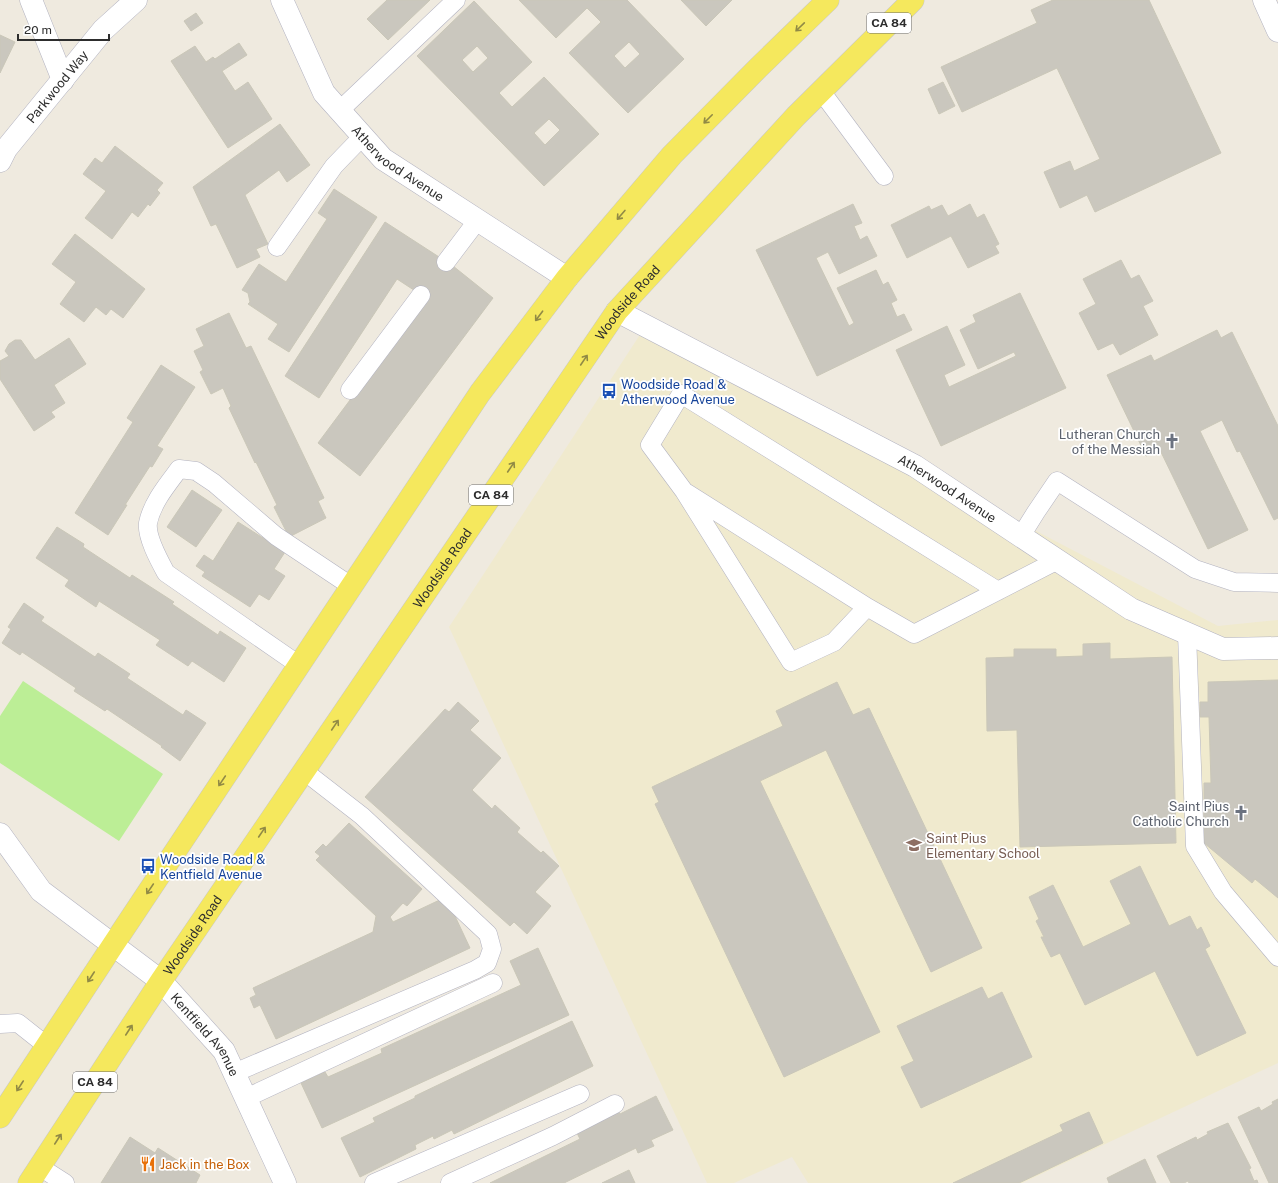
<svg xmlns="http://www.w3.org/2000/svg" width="1278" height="1183" viewBox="0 0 1278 1183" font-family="'Public Sans',sans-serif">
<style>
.education{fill:#f0eace}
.pitch{fill:#bcee96}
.building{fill:#cac7be;stroke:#cac7b8;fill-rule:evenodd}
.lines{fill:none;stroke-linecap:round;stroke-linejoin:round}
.lane-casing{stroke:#b3b3c1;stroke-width:19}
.street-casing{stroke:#b3b3c1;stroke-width:23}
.secondary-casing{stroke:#b3b3c1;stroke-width:23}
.primary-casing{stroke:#c8c8c8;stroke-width:23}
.lane{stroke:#fff;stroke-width:18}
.street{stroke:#fff;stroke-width:22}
.secondary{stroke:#fff;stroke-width:22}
.primary{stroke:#f5e85d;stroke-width:22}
.oneway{stroke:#918a45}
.labels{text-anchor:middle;stroke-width:3.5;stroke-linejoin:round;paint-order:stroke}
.shield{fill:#fff;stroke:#6c6c6c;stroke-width:1}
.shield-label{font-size:12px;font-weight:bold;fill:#2d2d2d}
.street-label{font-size:13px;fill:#2d2d2d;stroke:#fff}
.transit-label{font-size:13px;fill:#164399;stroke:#fff;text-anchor:start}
.worship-label{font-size:13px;fill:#5b616d;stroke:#fff;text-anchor:end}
.education-label{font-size:13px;fill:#785e54;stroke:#fff;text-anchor:start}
.food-label{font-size:13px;fill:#c56008;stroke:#fff;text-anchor:start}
</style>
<rect width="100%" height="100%" fill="#efeadf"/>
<!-- education -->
<path class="education" d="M645,327L1218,626L1278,620V1063L1022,1183H808L792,1157L734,1183H707L449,627Z"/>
<!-- pitch -->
<path class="pitch" d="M23,681L163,774L119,841L0,763V716Z"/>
<!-- building -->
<path class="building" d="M387,0H430L388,40L367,19Z
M519,0H627L684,59L628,113L569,53L601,22L587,8L556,38ZM629,42L640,54L625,68L614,56Z
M681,0H732L706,26Z
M1053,0H1149L1221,153L1095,212L1087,195L1060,208L1044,172L1070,161L1074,171L1100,159L1057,68L962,112L941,67L1037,23L1031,10Z
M474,1L532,62L499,93L512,107L544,77L599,134L544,186L417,56ZM477,46L488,58L473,72L462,60ZM549,119L560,130L545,145L534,133Z
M196,13L203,23L191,31L184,21Z
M0,35L15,42L0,73Z
M239,43L247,55L222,71L235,91L248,82L272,119L228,148L171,61L195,46L206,62L213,57L215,59Z
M943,82L955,106L939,114L928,89Z
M280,124L310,165L287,182L279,170L245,195L268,244L256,249L260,257L237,268L216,224L211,226L193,187Z
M115,146L163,183L157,190L160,193L150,206L148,204L138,217L132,212L112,239L85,218L106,191L83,174L95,158L102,163Z
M334,189L377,217L289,352L268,339L278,324L248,304L250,302L248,293L242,290L259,264L286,282L327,219L318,213Z
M853,204L862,223L854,226L860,240L867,236L877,256L839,274L828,252L816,258L849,326L854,323L837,288L876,270L883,285L888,282L897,300L891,303L897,317L904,314L912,330L817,376L756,250Z
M970,204L977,218L984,214L999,244L995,246L999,253L968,268L951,236L907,258L891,225L929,206L931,210L942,205L948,216Z
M385,222L453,266L493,298L360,476L318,443L426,298L397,279L319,398L285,376Z
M75,234L145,289L123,318L111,309L106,315L96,307L84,322L60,304L76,282L52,264Z
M1121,260L1131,279L1139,275L1153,301L1143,306L1158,335L1120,355L1113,343L1098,350L1079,313L1096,304L1083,279Z
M1020,293L1066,388L941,446L896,350L947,326L965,365L944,375L949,387L1016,356L1014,352L978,369L960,330L976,322L973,315Z
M229,313L246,348L251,346L324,498L318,501L326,518L289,537L274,507L277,505L256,462L255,463L229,408L231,406L223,388L211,394L200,372L203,370L194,351L204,346L196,329Z
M1217,330L1221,338L1232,332L1278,426V518L1274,520L1240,451L1237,452L1222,420L1200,431L1248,530L1208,549L1160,450L1146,456L1107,375L1151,355L1154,361Z
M69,338L86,364L54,385L65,403L51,412L55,417L34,431L0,379V361L9,356L5,351L9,344L15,340H21L35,360Z
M161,365L195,387L157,446L163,449L152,467L150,466L125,505H127L108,535L75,513L133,422L127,418Z
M192,490L222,510L196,547L167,527Z
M238,522L285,552L274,569L285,576L269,600L259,594L250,607L202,576L205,572L196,566L204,555L213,561Z
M57,527L84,544L83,547L130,578L132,575L174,602L172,604L218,635L220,631L246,648L224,682L192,661L188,666L156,645L160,640L99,601L96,607L65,586L69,580L36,558Z
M24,603L44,617L41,621L95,657L98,653L130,674L127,678L183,715L186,710L206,723L180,761L161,747L162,746L107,709L105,711L74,691L76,688L22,652L20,655L2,643L11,629L8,627Z
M1110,643V659L1172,657L1176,843L1020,847L1017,730L987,731L986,658L1014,657V649H1056V657L1083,656V644Z
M1278,680V898L1255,879L1252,883L1204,843V783H1211L1209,717H1200V702H1208V682Z
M837,682L853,715L869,708L982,948L931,972L826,750L760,781L880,1032L784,1077L655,804L659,802L652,787L783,726L776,711Z
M458,702L479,721L470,730L501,758L472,790L492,809L495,805L520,828L517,832L541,853L543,851L559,866L535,892L551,906L527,934L514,922L510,926L365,797L445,709L449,712Z
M349,823L422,889L407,906L403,903L390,917L393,922L446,897L470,948L276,1039L260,1005L254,1008L250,998L256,995L253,988L373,932L376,916L316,860L320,856L315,852L323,844L326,847Z
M1140,866L1169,926L1190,916L1197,930L1201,927L1210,946L1205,949L1246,1033L1197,1056L1155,971L1085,1005L1060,953L1051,957L1041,937H1044L1036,921L1039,919L1029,897L1053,885L1083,947L1131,924L1110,881Z
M538,948L569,1015L322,1128L301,1083L325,1072L328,1077L382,1053L381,1049L521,985L510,961Z
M982,987L988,999L1002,992L1032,1057L921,1108L901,1067L914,1061L897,1026Z
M572,1021L593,1066L454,1134L452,1130L434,1139L433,1136L415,1145L416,1149L360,1177L341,1138L375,1122L373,1118L415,1098V1096Z
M656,1096L673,1130L651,1140L654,1146L638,1153L636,1148L564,1183H490L580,1139L577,1133L599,1122L597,1118L617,1109L620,1114Z
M1278,1099V1183H1269L1238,1117L1259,1107L1261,1111L1273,1104L1272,1102Z
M1089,1112L1103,1143L1019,1183H953L1063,1131L1060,1125Z
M1228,1123L1251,1168L1249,1169L1254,1181L1257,1180L1258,1183H1189L1188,1181L1184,1183H1171L1157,1156L1196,1137L1197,1140L1208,1134L1207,1132Z
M130,1137L155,1153L158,1148L200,1175L196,1183H101Z
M1145,1159L1156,1183H1109L1107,1178Z
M629,1170L635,1183H602Z"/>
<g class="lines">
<defs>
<path id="lane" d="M821,91L884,176
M339,111L456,0
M277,247L334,166L362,137
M446,262L477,221
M350,390L421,295
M687,493L867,607
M1021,536L1036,512L1057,481L1195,569L1234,582L1278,583
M998,591L681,394L650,445L684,491L791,662L834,642L867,607L914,634L1058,560
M1187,634L1195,846L1223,892L1278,957
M299,665L166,573C160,562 146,537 148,523C152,503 167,485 179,469L196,471L214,483L276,536L351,586
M0,1024L18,1023L47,1046
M234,1073L475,970L487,963L492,949L488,934L362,816L304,771
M246,1098L493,983
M40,1167L65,1183
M374,1183L580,1094
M450,1183L553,1136L615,1104"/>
<g id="street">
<path d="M31,0L63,80"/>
<path id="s1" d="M282,0L324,93L383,159L567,278"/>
<path id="s2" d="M0,161L6,149L103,30L136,0"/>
<path id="s3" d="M617,311L915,466L1131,609L1223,649L1278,648"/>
<path id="s4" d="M0,834L41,891L161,981L224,1051L285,1183"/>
</g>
<path id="secondary" d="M1264,0L1278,31"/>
<g id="primary">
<path d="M0,1117L113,945L480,393L567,278L672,155L758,68L828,0"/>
<path id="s5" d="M29,1183L161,981L617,311L796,116L913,0"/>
</g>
</defs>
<!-- lane casing -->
<use href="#lane" class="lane-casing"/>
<!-- street casing -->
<use href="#street" class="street-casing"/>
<!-- secondary casing -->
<use href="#secondary" class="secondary-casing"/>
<!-- primary casing -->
<use href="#primary" class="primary-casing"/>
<!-- lane -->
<use href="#lane" class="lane"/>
<!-- street -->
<use href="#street" class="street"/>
<!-- secondary -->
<use href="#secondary" class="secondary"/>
<!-- primary -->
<use href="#primary" class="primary"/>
</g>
<!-- one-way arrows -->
<defs><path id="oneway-shaft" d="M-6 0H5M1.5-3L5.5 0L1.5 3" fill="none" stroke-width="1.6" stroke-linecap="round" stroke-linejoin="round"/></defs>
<g class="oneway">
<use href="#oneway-shaft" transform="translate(800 27) rotate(136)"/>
<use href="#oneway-shaft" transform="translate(708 119) rotate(135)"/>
<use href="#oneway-shaft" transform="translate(621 215) rotate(131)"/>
<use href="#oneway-shaft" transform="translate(539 316) rotate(127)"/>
<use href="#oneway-shaft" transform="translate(584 360) rotate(-56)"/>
<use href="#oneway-shaft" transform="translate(511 467) rotate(-56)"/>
<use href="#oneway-shaft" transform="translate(335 725) rotate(-56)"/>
<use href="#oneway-shaft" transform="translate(222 781) rotate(124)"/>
<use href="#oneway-shaft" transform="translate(262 832) rotate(-56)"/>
<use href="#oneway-shaft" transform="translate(150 889) rotate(124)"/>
<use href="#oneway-shaft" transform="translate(91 977) rotate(123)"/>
<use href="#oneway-shaft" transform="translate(129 1030) rotate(-57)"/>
<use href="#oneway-shaft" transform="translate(20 1086) rotate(123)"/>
<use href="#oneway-shaft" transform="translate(58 1139) rotate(-57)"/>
</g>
<!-- icons -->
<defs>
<symbol id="bus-bare" viewBox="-9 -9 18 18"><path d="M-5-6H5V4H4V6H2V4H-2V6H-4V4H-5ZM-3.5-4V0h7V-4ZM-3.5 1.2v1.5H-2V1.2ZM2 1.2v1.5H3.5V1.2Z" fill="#1a4fb4" stroke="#fff" stroke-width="2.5" paint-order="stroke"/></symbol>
<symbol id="church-bare" viewBox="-9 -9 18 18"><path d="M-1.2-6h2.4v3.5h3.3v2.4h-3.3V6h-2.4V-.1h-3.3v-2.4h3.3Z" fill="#6b7280" stroke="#fff" stroke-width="2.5" paint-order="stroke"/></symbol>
<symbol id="school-bare" viewBox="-9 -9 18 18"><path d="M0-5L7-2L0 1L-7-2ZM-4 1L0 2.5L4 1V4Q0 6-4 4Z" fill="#8d6e63" stroke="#fff" stroke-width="2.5" paint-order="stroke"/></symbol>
<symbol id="restaurant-bare" viewBox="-9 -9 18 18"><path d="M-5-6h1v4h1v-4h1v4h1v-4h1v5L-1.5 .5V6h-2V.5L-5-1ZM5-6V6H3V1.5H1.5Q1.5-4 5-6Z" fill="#e8710a" stroke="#fff" stroke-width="2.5" paint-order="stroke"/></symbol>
</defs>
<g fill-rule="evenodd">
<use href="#bus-bare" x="598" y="380" width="22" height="22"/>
<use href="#church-bare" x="1161" y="430" width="22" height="22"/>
<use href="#church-bare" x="1230" y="802" width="22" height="22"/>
<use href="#school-bare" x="903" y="834" width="22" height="22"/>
<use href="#bus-bare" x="137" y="855" width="22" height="22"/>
<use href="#restaurant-bare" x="137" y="1153" width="22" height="22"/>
</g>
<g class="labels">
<!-- shield labels -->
<g class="shield">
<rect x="867" y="13" width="44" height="20" rx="3"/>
<rect x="469" y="485" width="44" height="20" rx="3"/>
<rect x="73" y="1072" width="44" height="20" rx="3"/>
</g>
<g class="shield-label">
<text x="889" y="27">CA 84</text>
<text x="491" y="499">CA 84</text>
<text x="95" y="1086">CA 84</text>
</g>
<!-- street labels -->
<g class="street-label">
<text dy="5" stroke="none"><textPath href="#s2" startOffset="94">Parkwood Way</textPath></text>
<text dy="5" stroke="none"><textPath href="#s1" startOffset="205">Atherwood Avenue</textPath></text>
<text dy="5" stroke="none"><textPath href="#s5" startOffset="1065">Woodside Road</textPath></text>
<text dy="5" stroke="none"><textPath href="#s3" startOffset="375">Atherwood Avenue</textPath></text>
<text dy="5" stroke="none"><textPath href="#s5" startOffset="741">Woodside Road</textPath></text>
<text dy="5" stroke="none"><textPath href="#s5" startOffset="297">Woodside Road</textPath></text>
<text dy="5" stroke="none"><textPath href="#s4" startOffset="290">Kentfield Avenue</textPath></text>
</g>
<!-- transit labels -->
<g class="transit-label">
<text x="621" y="389">Woodside Road &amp;<tspan x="621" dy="15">Atherwood Avenue</tspan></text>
<text x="160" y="864">Woodside Road &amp;<tspan x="160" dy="15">Kentfield Avenue</tspan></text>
</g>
<!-- worship labels -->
<g class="worship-label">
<text x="1160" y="439">Lutheran Church<tspan x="1160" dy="15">of the Messiah</tspan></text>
<text x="1229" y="811">Saint Pius<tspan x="1229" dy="15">Catholic Church</tspan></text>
</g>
<!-- education labels -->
<g class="education-label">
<text x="926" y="843">Saint Pius<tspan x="926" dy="15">Elementary School</tspan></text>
</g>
<!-- food labels -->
<g class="food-label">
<text x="160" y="1169">Jack in the Box</text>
</g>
</g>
<!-- scale -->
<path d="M18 34v6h91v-6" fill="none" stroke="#2d2d2d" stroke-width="2"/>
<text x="24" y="34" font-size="12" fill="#2d2d2d" stroke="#ffffff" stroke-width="3" paint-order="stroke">20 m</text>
</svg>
